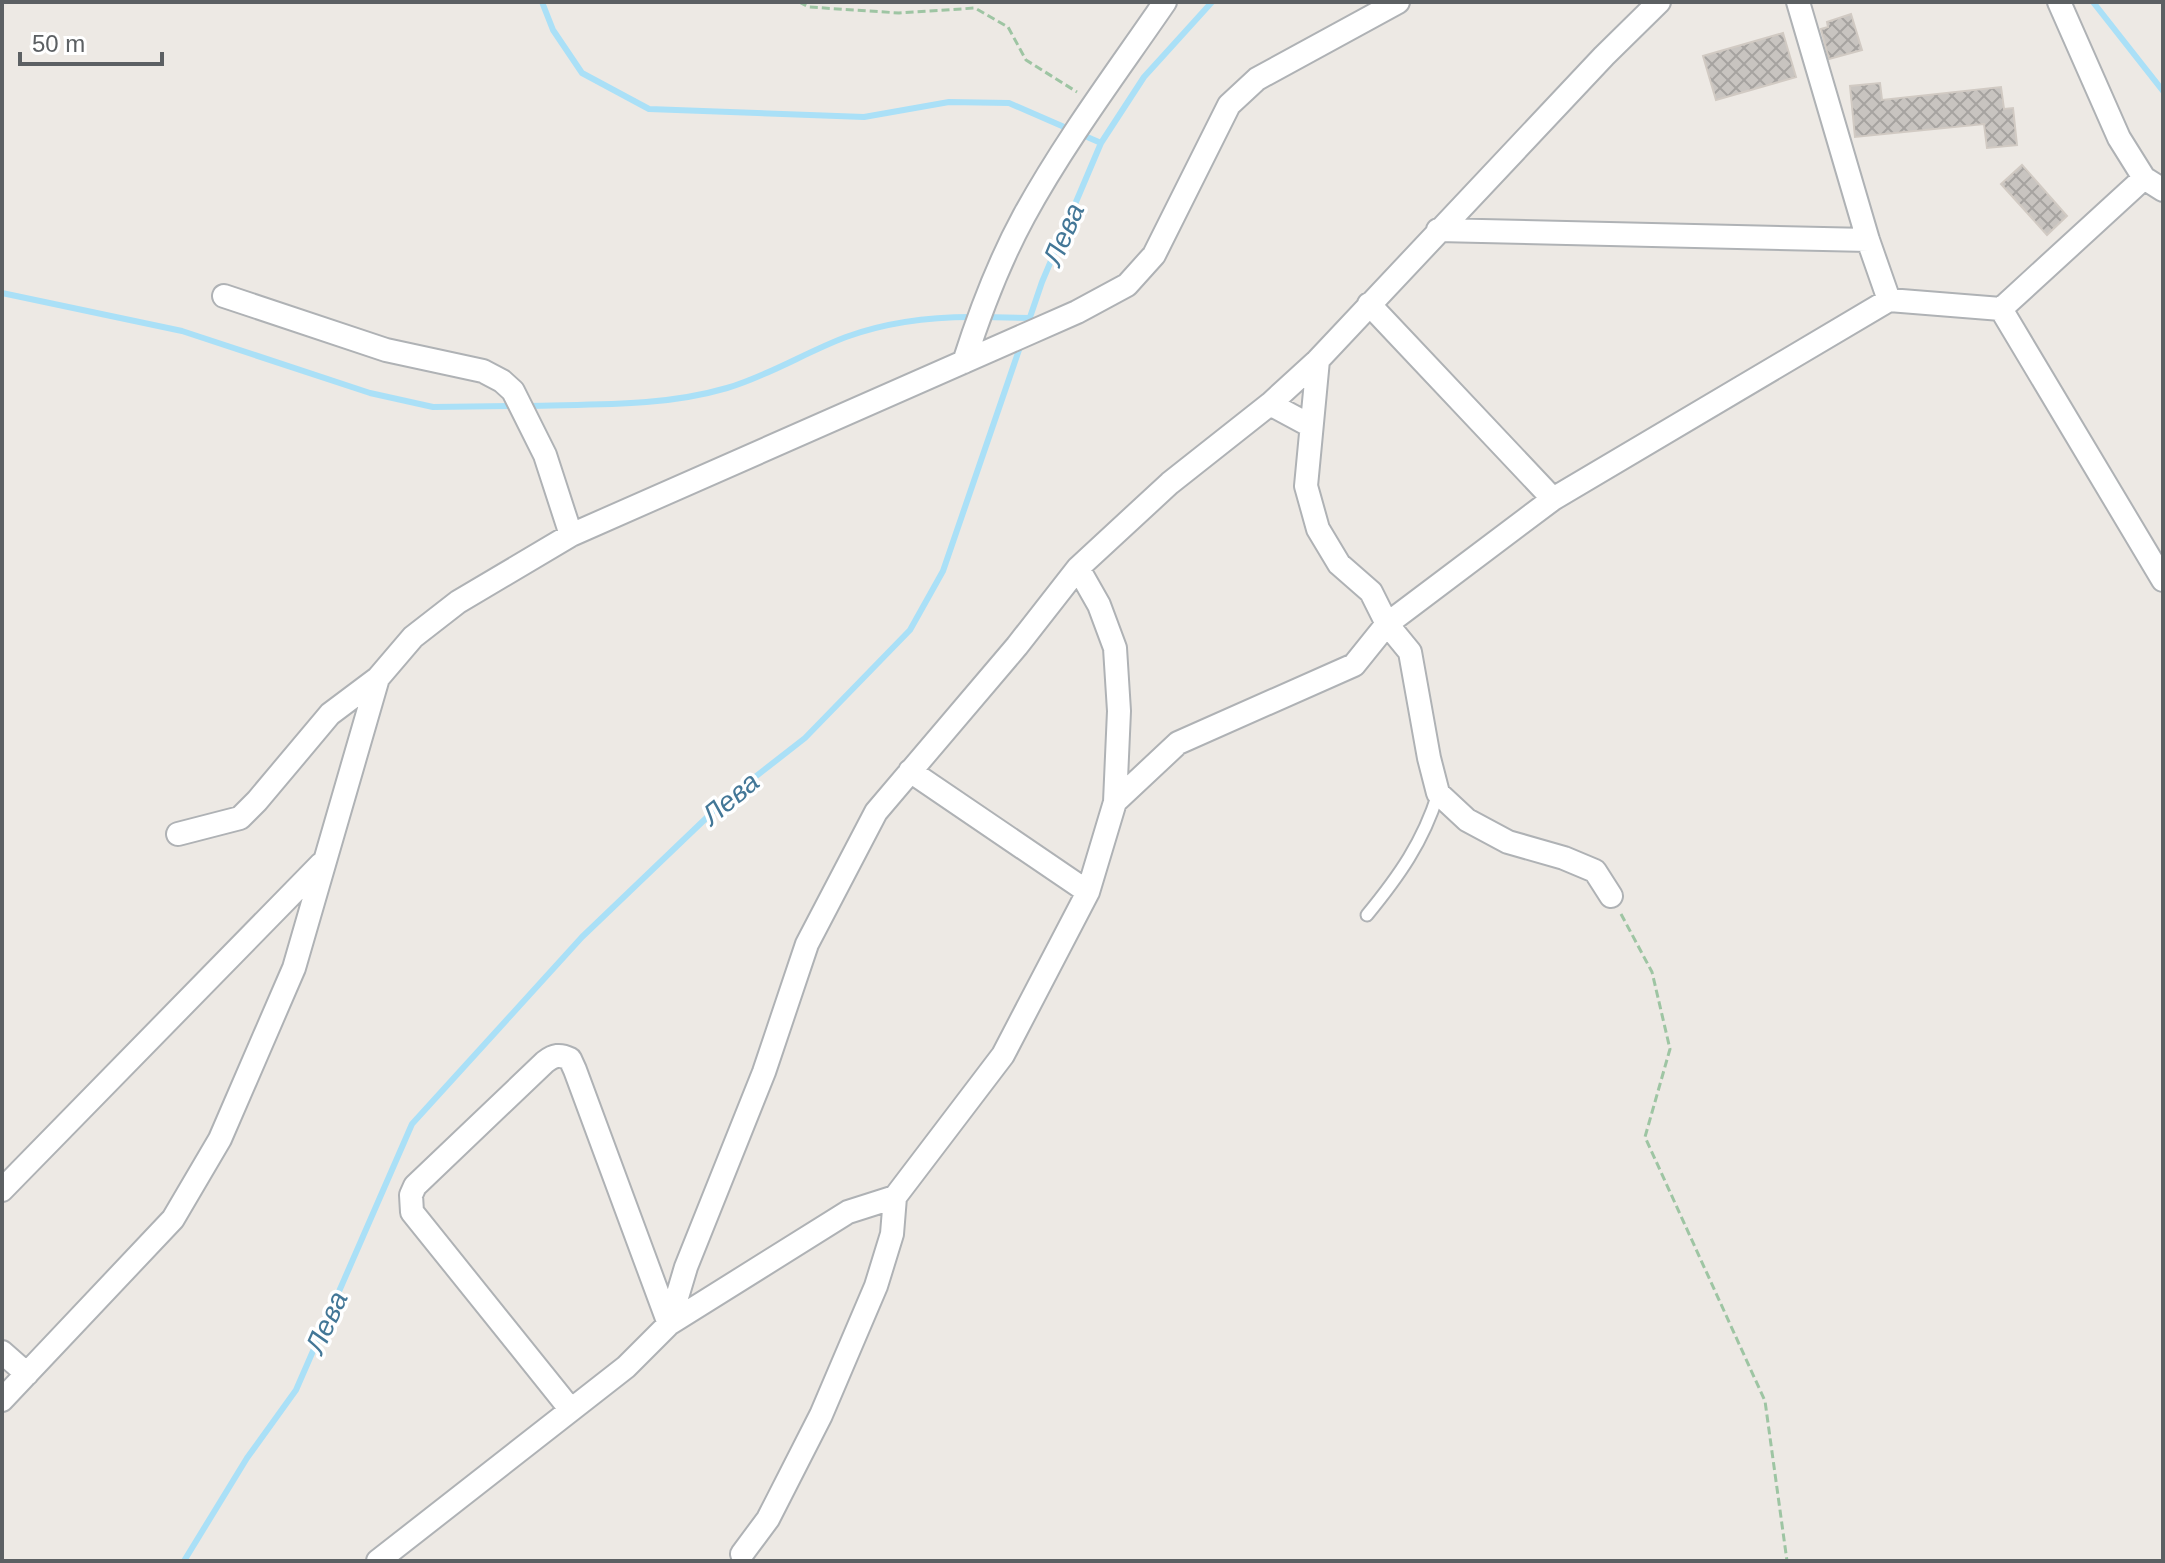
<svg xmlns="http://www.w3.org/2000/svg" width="2165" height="1563" viewBox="0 0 2165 1563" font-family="Arial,sans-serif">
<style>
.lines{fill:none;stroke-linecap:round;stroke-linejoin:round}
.stream{stroke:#aae0f7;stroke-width:6}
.building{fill:url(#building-cross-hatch);stroke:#d1cac3;stroke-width:2}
.lane-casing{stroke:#afb2b5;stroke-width:15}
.street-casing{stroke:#afb2b5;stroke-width:26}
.path{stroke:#9ec5a3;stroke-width:3;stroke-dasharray:8 4;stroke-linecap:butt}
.lane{stroke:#fff;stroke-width:11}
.street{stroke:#fff;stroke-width:22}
.labels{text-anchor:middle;stroke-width:7;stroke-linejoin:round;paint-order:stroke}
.water-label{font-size:28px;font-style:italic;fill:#437797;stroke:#fff}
</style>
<defs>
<pattern id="building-cross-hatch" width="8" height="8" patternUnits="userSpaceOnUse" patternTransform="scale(2)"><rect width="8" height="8" fill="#c8c4c0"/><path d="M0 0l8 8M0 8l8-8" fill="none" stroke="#a6a3a0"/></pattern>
</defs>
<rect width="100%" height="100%" fill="#ede9e4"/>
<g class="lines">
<!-- stream -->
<path class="stream" d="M542,2L553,30L582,73L649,109L864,117L949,102L1009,103L1101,143
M2093,2L2163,91
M2,293L182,331L370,393L433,407L515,406
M983,317L1030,318
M1027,326L1042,282L1101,143L1144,77L1212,2
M526,406C594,404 662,407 727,388C768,376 806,352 846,337C887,322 929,317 972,317
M184,1561L247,1458L296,1390L412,1124L582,937L723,802L805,738L910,630L943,571L1021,344"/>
</g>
<!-- building -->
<path class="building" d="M1851,14L1862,50L1829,59L1821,29L1828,27L1827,22Z
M1783,33L1796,77L1716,100L1703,56Z
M1880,83L1882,100L2001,87L2004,109L2013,108L2017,145L1987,148L1984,124L1855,137L1850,86Z
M2022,165L2067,216L2047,235L2001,184Z"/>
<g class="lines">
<defs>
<path id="lane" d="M1367,915C1399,876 1423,842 1438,794"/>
<path id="street" d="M1798,2L1868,240L1889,300L2001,309L2163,580
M2059,2L2119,138L2144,178L2163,190
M1438,230L1868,240
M224,296L386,350L483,371L502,381L513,391L545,455L571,535
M1369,304L1553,499
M2001,309L2144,178
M1318,360L1306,486L1318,529L1339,564L1371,592L1387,624L1410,652L1429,758L1438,793L1467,820L1508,842L1564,858L1595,871L1611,896
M964,362C980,312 999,262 1024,216C1065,141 1117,72 1165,2
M1270,404L1311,426
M1078,568L1099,605L1115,648L1119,711L1115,802
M910,771L1088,892
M178,834L240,818L257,801L330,714L378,678
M2,1190L321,864
M2,1352L27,1374
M2,1400L173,1219L220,1139L294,968L378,678L413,637L458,602L571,535L1077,312L1127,285L1154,255L1229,105L1257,79L1398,2
M571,1410L412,1212L411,1195L415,1186L545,1062C554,1055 560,1054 570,1059L575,1070L669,1324L848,1212L895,1197L1003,1055L1088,892L1115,802L1178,743L1354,665L1387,624L1553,499L1889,300
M742,1554L768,1519L821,1415L876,1286L892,1234L895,1197
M378,1561L626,1367L669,1324L686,1267L764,1072L807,944L876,812L1017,646L1078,568L1170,483L1270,404L1318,360L1604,56L1659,2"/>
</defs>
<!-- lane casing -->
<use href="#lane" class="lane-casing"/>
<!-- street casing -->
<use href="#street" class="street-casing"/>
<!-- path -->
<path class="path" d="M799,2L809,7L899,13L975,8L1008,27L1026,60L1077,92
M1621,914L1652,972L1670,1049L1645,1137L1765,1401L1787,1561"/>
<!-- lane -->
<use href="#lane" class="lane"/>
<!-- street -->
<use href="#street" class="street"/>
</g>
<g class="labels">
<!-- water labels -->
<g class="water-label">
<text transform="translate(1063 234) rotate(-67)" y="10">Лева</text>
<text transform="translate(730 798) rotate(-40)" y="10">Лева</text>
<text transform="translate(326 1322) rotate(-66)" y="10">Лева</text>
</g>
</g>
<!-- border -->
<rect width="2165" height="1563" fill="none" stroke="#5c6063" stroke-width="8"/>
<!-- scale -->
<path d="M20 52v12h142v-12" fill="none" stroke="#5c6063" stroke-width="4"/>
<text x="32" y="52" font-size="24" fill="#5c6063" stroke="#ffffff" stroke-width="6" paint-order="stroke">50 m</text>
</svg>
